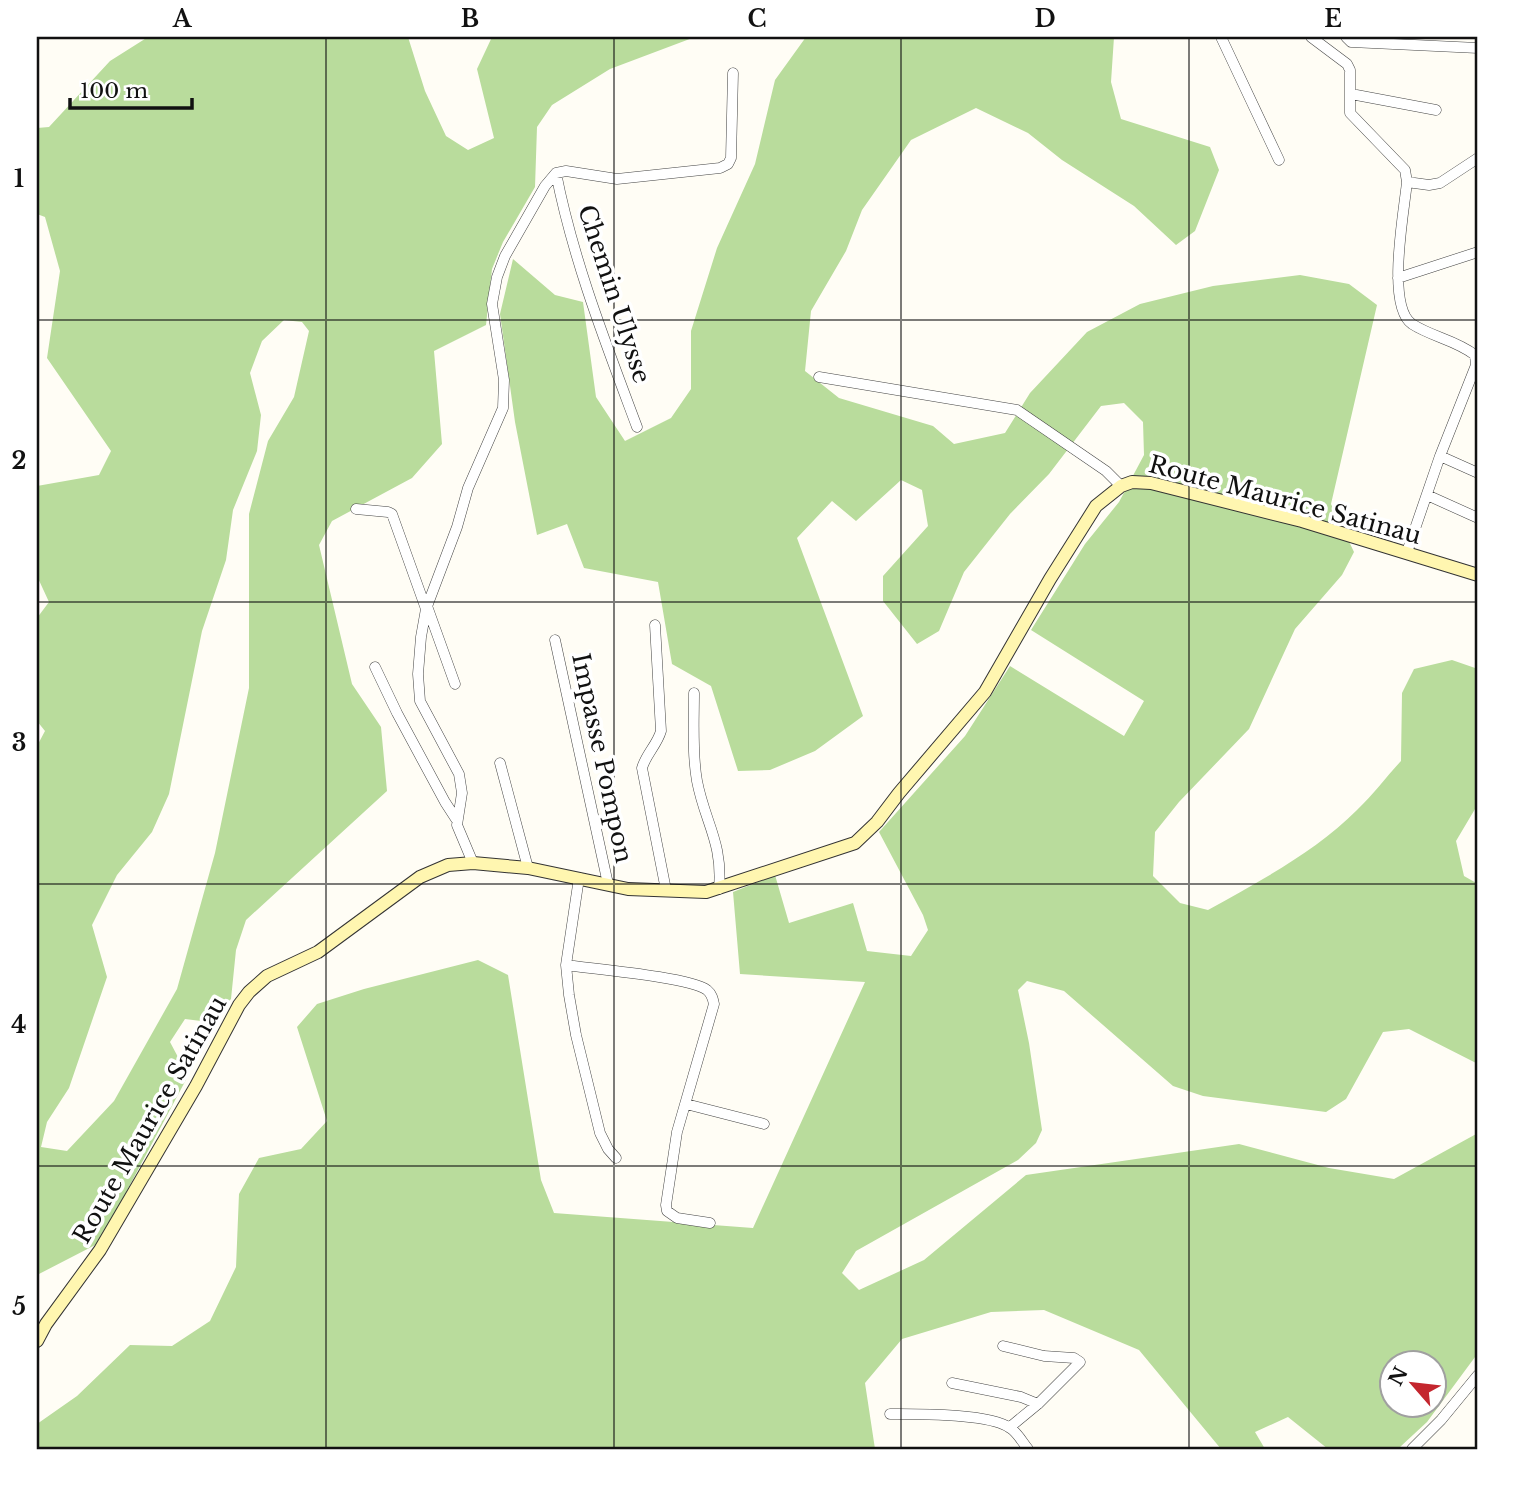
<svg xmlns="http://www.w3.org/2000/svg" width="1515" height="1486" viewBox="0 0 1515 1486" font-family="'Libre Baskerville',serif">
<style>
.forest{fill:#b9dc9c;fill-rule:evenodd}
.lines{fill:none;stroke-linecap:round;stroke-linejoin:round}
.minor-casing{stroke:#444;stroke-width:11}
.secondary-casing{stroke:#333;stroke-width:14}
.minor{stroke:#fff;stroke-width:10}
.secondary{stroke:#fff6b0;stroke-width:12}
.grid{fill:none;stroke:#111;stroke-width:2;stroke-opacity:0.55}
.labels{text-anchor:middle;stroke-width:7;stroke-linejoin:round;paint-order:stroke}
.street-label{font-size:24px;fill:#111;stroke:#fff}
.neatline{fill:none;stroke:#111;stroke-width:2.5}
.grid-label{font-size:23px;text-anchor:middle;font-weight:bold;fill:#111}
</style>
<rect width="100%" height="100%" fill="#fffdf5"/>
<!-- forest -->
<path class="forest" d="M148,37H408L425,91L446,136L468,150L494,138L477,69L492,37H695L610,69L552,105L537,127L535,187L503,242L492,269L486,325L434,351L442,444L412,478L332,521L319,545L352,684L381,727L387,791L246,920L236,950L231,999L209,1022L185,1019L170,1042L188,1076L99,1243L37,1275V746L45,731L37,721V618L49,602L37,576V486L99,475L111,451L47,358L60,271L45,217L37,214V128L49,127L110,61ZM284,320L302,322L309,331L294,397L268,441L249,514V688L215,853L177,989L114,1101L67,1151L41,1147L47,1122L69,1088L107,977L92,925L117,875L152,832L169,794L202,631L226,560L233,510L257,451L261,415L250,373L262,341Z
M806,37H1114L1111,82L1121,119L1210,147L1219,170L1195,231L1176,245L1134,206L1062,160L1028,133L976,108L911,140L862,210L846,251L811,311L805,371L839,398L933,426L954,444L1005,433L1030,393L1087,332L1140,304L1213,286L1300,275L1349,284L1377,305L1331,504L1354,552L1342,575L1295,629L1249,729L1179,802L1155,832L1153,876L1180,903L1208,910C1260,881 1315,852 1357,810C1373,795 1386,777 1401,761L1402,693L1414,669L1452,660L1478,669V804L1456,841L1464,876L1478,884V1064L1409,1029L1383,1032L1346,1099L1326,1112L1203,1096L1173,1086L1064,991L1027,981L1018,990L1029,1043L1042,1130L1036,1143L1018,1160L856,1251L842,1273L859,1290L924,1260L1026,1175L1239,1144L1329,1168L1394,1179L1478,1133V1353L1427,1422L1400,1447L1392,1449H1328L1288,1417L1255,1432L1265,1449H1221L1139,1350L1044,1310L991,1312L902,1339L865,1383L875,1449H37V1424L77,1396L130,1345L172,1346L210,1321L236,1267L239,1194L259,1158L301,1149L327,1121L297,1027L317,1004L364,989L478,960L508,975L541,1180L554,1213L753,1228L865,982L740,974L733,892L775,875L789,923L853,903L867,951L911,956L928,930L923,915L879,832L965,736L1010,666L1124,736L1144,701L1031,630L1085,544L1119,502L1144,455L1143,422L1124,403L1101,406L1049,474L1010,514L964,572L939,631L917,644L883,601V576L928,526L922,490L901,480L856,521L832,501L797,538L863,716L815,751L770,770L738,771L711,686L672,664L658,582L584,568L567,524L537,535L515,422L500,314L513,259L555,295L583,302L596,397L625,441L671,418L691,389V331L717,248L755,164L775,80ZM1392,1364H1434V1406H1392Z"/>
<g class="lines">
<defs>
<path id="minor" d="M1221,37L1279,160
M1311,37L1347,64L1350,70V113L1405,170L1407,182C1404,212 1386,306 1412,324C1432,337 1456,340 1475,355L1476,365L1440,456L1407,552
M1346,37L1351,42L1478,48
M1351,94L1436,110
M556,173C573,260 606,344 637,427
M1407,182L1429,185L1440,183L1478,158
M1398,278L1478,252
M819,377L1017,410L1106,471L1121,486
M1440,456L1478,473
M1427,495L1478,518
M356,509L388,512L392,514L426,609
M427,606L455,684
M655,625L661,731C657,745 646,754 642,768L666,890
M555,640L608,884
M375,667L397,713L445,802L456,819
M694,693C694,722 692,753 697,781C705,823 723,842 719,889
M500,763L528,868
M473,863L457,825L462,793L459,774L420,701L418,674L421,637L426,609L457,527L468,488L503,408L504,380L492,304L497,277L505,256L545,186L556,173L566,171L617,179L720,168L728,164L731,158L733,73
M579,878L566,965L569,995L576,1035L600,1133L608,1149L616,1158
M566,965C593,969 689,977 707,990C712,994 713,999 714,1004L677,1132L666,1205L667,1211L677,1218L710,1223
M686,1104L764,1124
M1003,1346L1044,1356L1074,1358L1080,1362L1038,1404L1010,1427
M952,1383L1021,1397L1038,1404
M890,1414C916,1414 990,1413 1010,1428C1017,1432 1023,1443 1028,1449
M1412,1449L1441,1420L1478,1375"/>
<path id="secondary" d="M37,1341L46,1324L100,1250L196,1086L239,1005L249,992L267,976L318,952L420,877L448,865L473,863L528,868L628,889L706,892L855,843L877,822L899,793L985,692L1050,579L1096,506L1121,486L1132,482L1151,483L1302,521L1478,575"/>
</defs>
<!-- minor casing -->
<use href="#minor" class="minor-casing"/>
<!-- secondary casing -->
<use href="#secondary" class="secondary-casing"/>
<!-- minor -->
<use href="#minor" class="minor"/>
<!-- secondary -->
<use href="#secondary" class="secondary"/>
</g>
<!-- grid -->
<path class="grid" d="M326,37V1449M614,37V1449M901,37V1449M1189,37V1449M37,320H1478M37,602H1478M37,884H1478M37,1166H1478"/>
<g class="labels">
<!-- street labels -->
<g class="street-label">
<text transform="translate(614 294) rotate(72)" y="8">Chemin Ulysse</text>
<text transform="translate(1285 500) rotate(15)" y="8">Route Maurice Satinau</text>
<text transform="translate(602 758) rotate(78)" y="8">Impasse Pompon</text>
<text transform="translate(150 1120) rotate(-60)" y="8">Route Maurice Satinau</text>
</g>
</g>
<!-- border -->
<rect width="1515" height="1486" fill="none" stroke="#ffffff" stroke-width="77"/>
<!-- north arrow -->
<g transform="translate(1413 1384) rotate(298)"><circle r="33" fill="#ffffff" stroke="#a0a0a0" stroke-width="2"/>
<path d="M0-5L12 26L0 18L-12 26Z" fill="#c4262e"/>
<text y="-10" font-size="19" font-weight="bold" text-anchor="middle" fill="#111111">N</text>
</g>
<!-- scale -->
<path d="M70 98v10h122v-10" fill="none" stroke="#111111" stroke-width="3.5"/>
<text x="80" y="98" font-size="21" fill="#111111" stroke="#ffffff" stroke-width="5" paint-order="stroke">100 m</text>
<rect x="38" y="38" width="1438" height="1410" class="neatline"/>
<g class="grid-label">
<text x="182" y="27">A</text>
<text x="470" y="27">B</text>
<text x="757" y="27">C</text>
<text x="1045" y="27">D</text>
<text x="1333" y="27">E</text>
<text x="19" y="187">1</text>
<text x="19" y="469">2</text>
<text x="19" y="751">3</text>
<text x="19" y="1033">4</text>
<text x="19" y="1315">5</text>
</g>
</svg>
